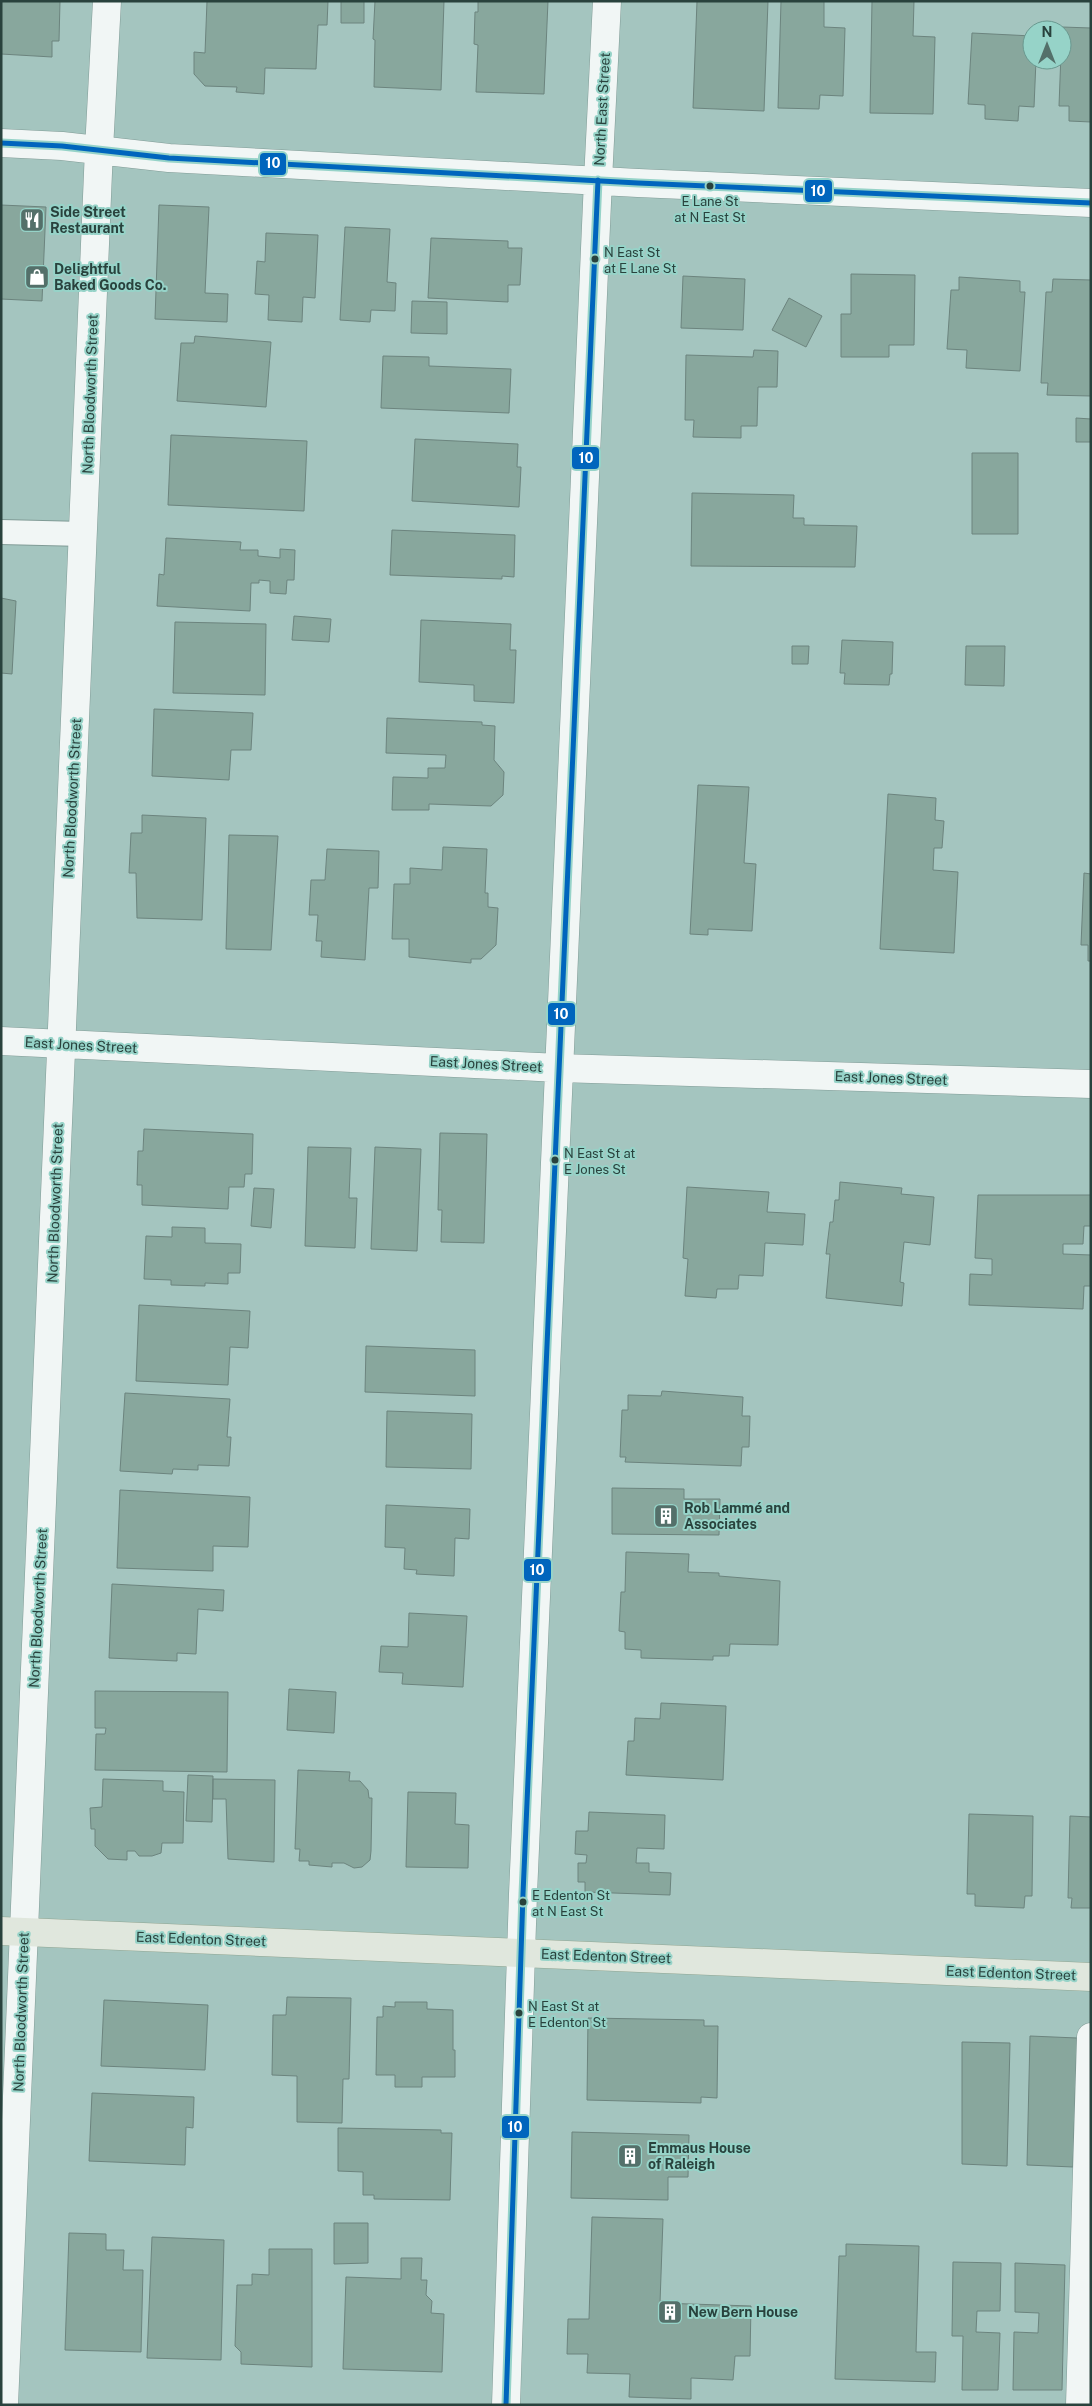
<svg xmlns="http://www.w3.org/2000/svg" width="1092" height="2406" viewBox="0 0 1092 2406" font-family="'Public Sans',sans-serif">
<style>
.building{fill:#88a79d;stroke:#6c847e}
.lines{fill:none;stroke-linecap:round;stroke-linejoin:round}
.service-casing{stroke:#809b96;stroke-width:26}
.minor-casing{stroke:#809b96;stroke-width:29}
.tertiary-casing{stroke:#809b96;stroke-width:29}
.primary-casing{stroke:#90a592;stroke-width:29}
.service{stroke:#f1f6f5;stroke-width:24}
.minor{stroke:#f1f6f5;stroke-width:28}
.tertiary{stroke:#f1f6f5;stroke-width:28}
.primary{stroke:#e0e7dd;stroke-width:28}
.bus-1-casing{stroke:#96d3c8;stroke-width:9}
.bus-1{stroke:#0065bd;stroke-width:5}
.bus-dot{fill:#29423d;stroke:#96d3c8;stroke-width:2}
.labels{text-anchor:middle;stroke-width:4;stroke-linejoin:round;paint-order:stroke}
.bus-label{font-size:13px;fill:#29423d;stroke:#96d3c8;text-anchor:start}
.street-label{font-size:14px;fill:#29423d;stroke:#96d3c8}
.poi-label{font-size:14px;font-weight:bold;fill:#29423d;stroke:#96d3c8;text-anchor:start}
.line-badge{stroke:#96d3c8;stroke-width:2}
.badge-label{font-size:14px;text-anchor:middle;font-weight:bold;fill:#fff}
</style>
<rect width="100%" height="100%" fill="#a4c5bf"/>
<!-- building -->
<path class="building" d="M1,1H60L59,41H52V57L1,54Z
M207,1H328L327,25H318L316,69L265,68L264,94L236,92L237,87L205,86L194,74V52L205,53Z
M341,1H364V23H341Z
M375,1H444L441,90L374,87L375,40L373,39Z
M478,1H548L544,94L476,92L478,45L474,44L475,12H478Z
M697,1H768L764,111L693,108Z
M781,1H824V27L845,28L843,96L820,95L819,109L778,108Z
M872,1H914L913,36L935,37L933,114L870,113Z
M1062,27L1091,28V122L1069,121V106H1059Z
M972,33L1032,36V60H1036L1034,107L1019,106L1018,121L985,119V105L968,104Z
M1,205L46,207L42,301L1,299Z
M159,205L209,207L205,293L228,294L227,322L155,319Z
M345,227L390,229L387,282L396,283L395,311L371,310L370,322L340,320Z
M266,233L318,235L315,298L303,297L302,322L268,320L269,295L255,294L257,261L265,262Z
M431,238L508,241V248H522L520,285H508V302L428,298Z
M851,274L915,275L914,345H889V357H841V314H851Z
M683,276L745,279L743,330L681,328Z
M959,277L1020,281V292H1025L1020,371L966,368L967,350L947,349L951,290H959Z
M1053,279L1091,280V396L1047,395L1048,383H1041L1046,292H1052Z
M789,298L822,316L806,347L772,330Z
M412,301L447,302V334L411,333Z
M195,336L271,342L266,407L177,401L181,343H194Z
M754,350L778,351L777,387H758L757,426H741V438L693,437L694,420H685L686,355L753,357Z
M383,356L429,357V366L511,369L509,413L381,408Z
M1076,418L1091,419V442H1076Z
M171,435L307,441L304,511L168,505Z
M415,439L518,444L517,467H521L519,507L412,501Z
M972,453H1018V534H972Z
M692,493L794,495L793,518H804V525L857,526L855,567L691,566Z
M392,530L515,535L514,577L502,576V579L390,575Z
M166,538L241,542L240,550H258V556L280,558V549L295,550L294,580H287L286,594L270,593V581L259,580V583H251L250,611L157,606L159,574L164,575Z
M1,598L16,601L12,674L1,673Z
M294,616L331,619L329,642L292,640Z
M421,620L511,624L510,650H516L514,703L474,701V685L419,682Z
M175,622L266,624L265,695L173,693Z
M842,640L893,642L892,674H890L889,685L844,684L845,673H840Z
M792,646H809L808,664H792Z
M966,646H1005L1004,686L965,685Z
M154,709L253,713L251,750H231L229,780L152,776Z
M387,718L482,722V725L495,726L494,760L504,772L503,795L491,806L429,804V810H392L393,777L428,778V768H445L446,755L386,753Z
M698,785L749,787L744,863L756,864L752,931L708,929V935L690,934Z
M888,794L936,798L935,820L944,821L942,848H934L933,870L958,872L954,953L880,949Z
M142,815L206,818L202,920L137,918L136,873H129L131,833H142Z
M229,835L278,836L271,950L226,949Z
M443,847L487,849L485,893H488V907L498,908L496,945L481,959H471V963L409,957V939H392L394,884H410V868L442,870Z
M327,849L379,851L378,888H369L365,960L321,957L322,941H316L318,915H309L311,880H325Z
M1084,873L1091,874V961H1088V945H1081Z
M144,1129L253,1134L252,1174H245L244,1187H229L228,1209L142,1205V1185H137L138,1151H143Z
M440,1133L487,1134L484,1243L441,1242L442,1210H438Z
M308,1147L351,1148L349,1198H357L355,1248L305,1246Z
M375,1147L421,1149L417,1251L371,1249Z
M840,1182L902,1188L901,1194L934,1197L930,1245L904,1242L900,1282L904,1283L902,1306L826,1298L830,1254H826L830,1222H833L835,1200H839Z
M687,1187L769,1192L767,1212L805,1214L803,1245L765,1243L763,1276L739,1275L738,1289H717L716,1298L685,1296L688,1259L683,1258Z
M254,1188L274,1189L271,1228L251,1226Z
M978,1195H1091V1226H1084L1083,1244H1063V1254L1091,1255V1286H1084L1083,1309L969,1305L970,1274L992,1275V1259L975,1258Z
M172,1227L205,1228V1243L241,1244L240,1273H228V1284L205,1283V1286L171,1285V1280L144,1279L146,1236L172,1237Z
M139,1305L250,1311L248,1348L230,1347L228,1385L136,1381Z
M366,1346L475,1350V1396L365,1392Z
M662,1391L743,1397L742,1416H750L749,1447H742L741,1466L625,1462L626,1457H620L622,1410H628V1395L661,1396Z
M125,1393L230,1399L227,1437H231L229,1466L198,1465V1470L173,1469L172,1474L120,1471Z
M387,1411L472,1414L471,1469L386,1467Z
M612,1488L684,1489V1499H720L719,1535L612,1534Z
M120,1490L250,1497L248,1547L213,1546V1571L117,1568Z
M386,1505L470,1509L469,1539L455,1538L454,1576L416,1574L417,1570L404,1569L405,1548L385,1547Z
M626,1552L689,1554L688,1572L719,1573V1576L780,1581L778,1645L730,1644L729,1656H713V1660L641,1658V1650L625,1649V1632L619,1631L621,1592H625Z
M112,1584L224,1590L223,1611L198,1609L196,1654L177,1653V1661L109,1658Z
M409,1613L467,1616L463,1687L402,1684L403,1673L379,1672L381,1646L408,1647Z
M289,1689L336,1692L334,1733L287,1730Z
M95,1691L228,1692L227,1772L95,1770L96,1734H105L106,1728H95Z
M661,1703L726,1706L723,1780L626,1775L628,1741H634L635,1718L660,1719Z
M298,1770L350,1772L349,1781H360L368,1790L369,1798H372L371,1851L370,1860L362,1867L354,1868L344,1863H332V1867L309,1865V1861H299L300,1849H295Z
M188,1775L213,1776L212,1822L186,1821Z
M103,1779L163,1781V1791L184,1792L183,1843H162L161,1853L152,1856H139L135,1851H127V1860L108,1859L95,1846V1829H91L90,1808L102,1807Z
M213,1779L275,1780L274,1862L228,1859L226,1799H213Z
M408,1792L456,1793L455,1824L469,1825L468,1868L406,1867Z
M589,1812L665,1815L664,1849L637,1848L636,1863H649V1872L671,1873L670,1895L585,1892V1882H578V1863H586L587,1855L575,1854L576,1831H588Z
M969,1814L1033,1816L1032,1896H1025L1024,1908L975,1906V1894H967Z
M1070,1816L1091,1817V1908H1071L1072,1898H1068Z
M287,1997L351,1998L349,2079H343L342,2123L297,2122V2076L272,2075L273,2015H286Z
M104,2000L208,2005L205,2070L101,2066Z
M395,2002H427V2009L453,2010V2050H455V2077H422V2087H395V2075H376L377,2017H383V2006L395,2007Z
M588,2018L704,2020V2026H718L717,2098L701,2097V2103L587,2100Z
M1030,2036L1077,2038L1073,2167L1027,2165Z
M962,2042L1010,2043L1007,2166L962,2164Z
M92,2093L194,2097L193,2128L186,2127L185,2165L89,2161Z
M338,2128L441,2130V2133H452L450,2200L374,2199V2195H363V2172L338,2171Z
M572,2132L689,2135L688,2177H668V2200L571,2198Z
M592,2217L663,2219L660,2303L751,2306L750,2356H735L733,2380L691,2378V2399L629,2397L630,2374L587,2373L588,2354H567L568,2319H589Z
M334,2223H368V2263L334,2264Z
M69,2233L106,2234V2250H124L123,2270H143L141,2352L65,2350Z
M152,2237L224,2240L221,2360L147,2358Z
M846,2244L919,2246L916,2352H936L935,2382L835,2379L839,2256H846Z
M269,2249H312V2367L241,2364V2352L235,2346L237,2285H252V2274L269,2275Z
M401,2258H422L421,2280H427L426,2295L432,2301L431,2313L444,2314L442,2372L343,2369L346,2277L401,2279Z
M953,2262L1001,2263L1000,2311H977L976,2332L1000,2333L998,2390H962L963,2336H952Z
M1015,2263L1065,2265L1062,2390H1013L1014,2332L1038,2333L1039,2313L1015,2312Z"/>
<g class="lines">
<defs>
<path id="service" d="M1,532L84,534"/>
<path id="minor" d="M99,149L107,1
M598,180L607,1
M1080,2405L1091,2037"/>
<path id="tertiary" d="M1,143L62,146L169,158L638,183L1091,203
M1,1041L559,1068L1091,1084
M4,2405L99,149
M506,2405L523,1894L598,180"/>
<path id="primary" d="M1,1931L1091,1977"/>
</defs>
<!-- service casing -->
<use href="#service" class="service-casing"/>
<!-- minor casing -->
<use href="#minor" class="minor-casing"/>
<!-- tertiary casing -->
<use href="#tertiary" class="tertiary-casing"/>
<!-- primary casing -->
<use href="#primary" class="primary-casing"/>
<!-- service -->
<use href="#service" class="service"/>
<!-- minor -->
<use href="#minor" class="minor"/>
<!-- tertiary -->
<use href="#tertiary" class="tertiary"/>
<!-- primary -->
<use href="#primary" class="primary"/>
<defs>
<path id="bus-1" d="M1,143L62,146L169,158L638,183L1091,203
M506,2405L523,1894L598,180"/>
</defs>
<!-- bus-1 casing -->
<use href="#bus-1" class="bus-1-casing"/>
<!-- bus-1 -->
<use href="#bus-1" class="bus-1"/>
</g>
<!-- icons -->
<defs>
<symbol id="restaurant-square" viewBox="-11 -11 22 22"><rect x="-9" y="-9" width="18" height="18" rx="4" fill="#54706a" stroke="#96d3c8"/><path d="M-5-6h1v4h1v-4h1v4h1v-4h1v5L-1.5 .5V6h-2V.5L-5-1ZM5-6V6H3V1.5H1.5Q1.5-4 5-6Z" fill="#fff"/></symbol>
<symbol id="shop-square" viewBox="-11 -11 22 22"><rect x="-9" y="-9" width="18" height="18" rx="4" fill="#54706a" stroke="#96d3c8"/><path d="M-5-2.5h2.3a2.7 3.5 0 0 1 5.4 0H5L5.5 6h-11ZM-1.5-2.5h3a1.5 2.3 0 0 0-3 0Z" fill="#fff"/></symbol>
<symbol id="building-square" viewBox="-11 -11 22 22"><rect x="-9" y="-9" width="18" height="18" rx="4" fill="#54706a" stroke="#96d3c8"/><path d="M-4-6H4V6H1V3H-1V6H-4ZM-2.5-4.3h1.7v1.8h-1.7ZM.8-4.3h1.7v1.8H.8ZM-2.5-1h1.7V.8h-1.7ZM.8-1h1.7V.8H.8Z" fill="#fff"/></symbol>
</defs>
<g fill-rule="evenodd">
<use href="#restaurant-square" x="18" y="206" width="28" height="28"/>
<use href="#shop-square" x="23" y="263" width="28" height="28"/>
<use href="#building-square" x="652" y="1502" width="28" height="28"/>
<use href="#building-square" x="616" y="2142" width="28" height="28"/>
<use href="#building-square" x="656" y="2298" width="28" height="28"/>
</g>
<!-- markers -->
<g class="bus-dot">
<circle cx="710" cy="186" r="4.5"/>
<circle cx="595" cy="259" r="4.5"/>
<circle cx="555" cy="1160" r="4.5"/>
<circle cx="523" cy="1902" r="4.5"/>
<circle cx="519" cy="2013" r="4.5"/>
</g>
<g class="labels">
<!-- bus labels -->
<g class="bus-label">
<text x="710" y="206" text-anchor="middle">E Lane St<tspan x="710" dy="16">at N East St</tspan></text>
<text x="604" y="257">N East St<tspan x="604" dy="16">at E Lane St</tspan></text>
<text x="564" y="1158">N East St at<tspan x="564" dy="16">E Jones St</tspan></text>
<text x="532" y="1900">E Edenton St<tspan x="532" dy="16">at N East St</tspan></text>
<text x="528" y="2011">N East St at<tspan x="528" dy="16">E Edenton St</tspan></text>
</g>
<!-- street labels -->
<g class="street-label">
<text transform="translate(602 109) rotate(-87)" y="5">North East Street</text>
<text transform="translate(90 394) rotate(-88)" y="5">North Bloodworth Street</text>
<text transform="translate(72 798) rotate(-87)" y="5">North Bloodworth Street</text>
<text transform="translate(81 1045) rotate(3)" y="5">East Jones Street</text>
<text transform="translate(486 1064) rotate(3)" y="5">East Jones Street</text>
<text transform="translate(891 1078) rotate(2)" y="5">East Jones Street</text>
<text transform="translate(55 1203) rotate(-88)" y="5">North Bloodworth Street</text>
<text transform="translate(38 1608) rotate(-87)" y="5">North Bloodworth Street</text>
<text transform="translate(201 1939) rotate(2)" y="5">East Edenton Street</text>
<text transform="translate(606 1956) rotate(2)" y="5">East Edenton Street</text>
<text transform="translate(1011 1973) rotate(2)" y="5">East Edenton Street</text>
<text transform="translate(21 2012) rotate(-88)" y="5">North Bloodworth Street</text>
</g>
<!-- poi labels -->
<g class="poi-label">
<text x="50" y="217">Side Street<tspan x="50" dy="16">Restaurant</tspan></text>
<text x="54" y="274">Delightful<tspan x="54" dy="16">Baked Goods Co.</tspan></text>
<text x="684" y="1513">Rob Lammé and<tspan x="684" dy="16">Associates</tspan></text>
<text x="648" y="2153">Emmaus House<tspan x="648" dy="16">of Raleigh</tspan></text>
<text x="688" y="2317">New Bern House</text>
</g>
</g>
<g class="line-badge">
<rect x="259" y="152" width="28" height="24" rx="5" fill="#0065bd"/>
<rect x="804" y="179" width="29" height="24" rx="5" fill="#0065bd"/>
<rect x="571" y="446" width="29" height="24" rx="5" fill="#0065bd"/>
<rect x="547" y="1002" width="29" height="24" rx="5" fill="#0065bd"/>
<rect x="523" y="1558" width="29" height="24" rx="5" fill="#0065bd"/>
<rect x="501" y="2115" width="29" height="24" rx="5" fill="#0065bd"/>
</g>
<g class="badge-label">
<text x="273" y="168">10</text>
<text x="818" y="196">10</text>
<text x="586" y="463">10</text>
<text x="561" y="1019">10</text>
<text x="537" y="1575">10</text>
<text x="515" y="2132">10</text>
</g>
<!-- border -->
<rect width="1092" height="2406" fill="none" stroke="#29423d" stroke-width="5"/>
<!-- north arrow -->
<g transform="translate(1047 45)"><circle r="24" fill="#96d3c8" stroke="#6a9990"/>
<path d="M0-4L9 19L0 12L-9 19Z" fill="#54706a"/>
<text y="-8" font-size="14" font-weight="bold" text-anchor="middle" fill="#29423d">N</text>
</g>
</svg>
